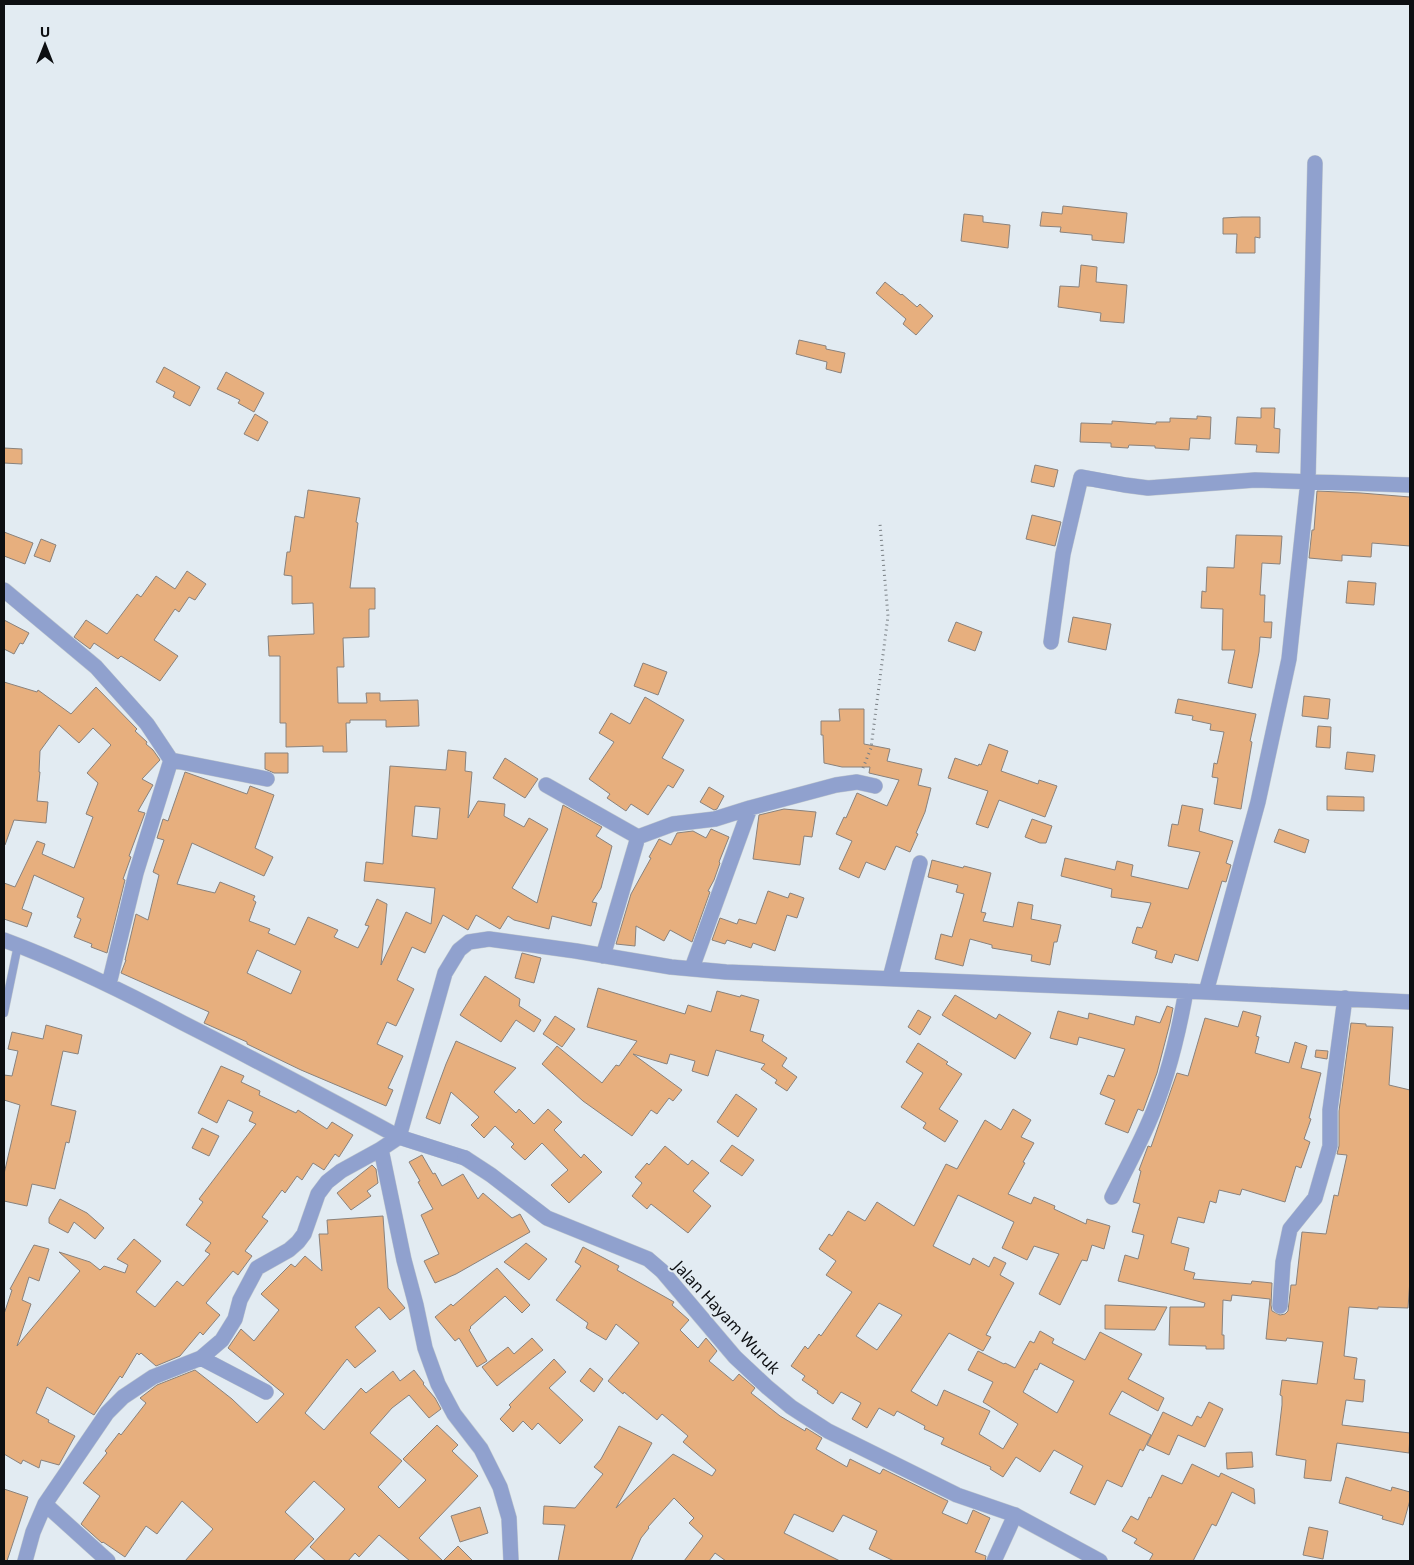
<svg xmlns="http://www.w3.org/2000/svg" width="1414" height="1565" viewBox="0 0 1414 1565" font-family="'Noto Sans',sans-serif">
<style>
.building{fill:#e7af7e;stroke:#8a827c;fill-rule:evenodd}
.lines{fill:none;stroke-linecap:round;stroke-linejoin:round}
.service-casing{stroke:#c0c8ce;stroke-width:9}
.minor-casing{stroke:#c0c8ce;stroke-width:16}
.tertiary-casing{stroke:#c0c8ce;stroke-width:16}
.path{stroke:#797f84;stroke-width:3;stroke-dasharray:1 4;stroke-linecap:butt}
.service{stroke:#90a1ce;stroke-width:8}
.minor{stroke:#90a1ce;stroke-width:15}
.tertiary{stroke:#90a1ce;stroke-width:15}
.labels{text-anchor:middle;stroke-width:4;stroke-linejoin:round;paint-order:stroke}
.street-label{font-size:16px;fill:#0d0f12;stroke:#e2ebf2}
</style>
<rect width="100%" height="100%" fill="#e2ebf2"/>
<!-- building -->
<path class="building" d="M1063,206L1127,213L1124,243L1092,240V235L1060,232L1061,227L1040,226L1042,212L1062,214Z
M964,214L983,216V222L1010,225L1008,248L961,241Z
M1242,217H1260V238L1255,237V253H1236L1237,234H1223V218Z
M1081,265L1097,267L1096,282L1127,285L1124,323L1100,321L1101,313L1058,307L1060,286L1079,287Z
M885,282L901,295L902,294L917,307L920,304L933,316L916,335L903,324L906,319L876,293Z
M799,340L826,346V349L845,353L841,373L826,369L827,362L796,354Z
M164,367L200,387L190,406L173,397L175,392L156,382Z
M226,372L264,393L254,412L238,403L240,400L217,389Z
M1261,408H1275L1274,428L1280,429L1279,453L1256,452L1257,445L1235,444L1237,417L1261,418Z
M255,414L268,422L258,441L244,434Z
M1197,416L1211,417L1210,439L1190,438L1189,450L1155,448V446L1129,445L1128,448L1111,447V443L1080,442L1081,423L1112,424V421L1156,424V422H1170V418L1197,419Z
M4,448L22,449V464L4,463Z
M1035,465L1058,470L1054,487L1031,482Z
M308,490L360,498L356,522L358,523L350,588H375V609H369V637L343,638L344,667H337L338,703H367L366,693H380V701L418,700L419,726L386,727V720H350V723H346L347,752H323V746L286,747V723H280V656H269L268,636L314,634L313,603L292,604V576L284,575L287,552H290L295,516L304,518Z
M1317,491L1361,493L1410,497V546L1372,543L1371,557L1342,555V561L1309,558L1312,530H1314Z
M1032,515L1061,522L1055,546L1026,539Z
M4,532L33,543L25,564L4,556Z
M1236,535L1282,536L1280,564L1262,563L1260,595H1265L1264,622H1272L1271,638L1260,637L1259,652L1252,688L1228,683L1235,650H1222L1223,609L1201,608L1202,591L1206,592L1207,567L1234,568Z
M41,539L56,545L50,562L34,556Z
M187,571L206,584L195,600L189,597L179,612L175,609L154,640L178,656L160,681L121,656L118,659L94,643L90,649L74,637L86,620L107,634L137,594L141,597L156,576L175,589Z
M1348,581L1376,583L1374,605L1346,603Z
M1073,617L1111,624L1106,650L1068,642Z
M4,620L29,633L23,644L20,643L14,654L4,649Z
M956,622L982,632L975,651L948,641Z
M643,663L667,672L658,695L634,686Z
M4,682L37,692L38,690L71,714L96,687L137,729L135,731L147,742L146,744L153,750L160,760L142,779L153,785L138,811L145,813L129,856L131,857L123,879L125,880L107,953L91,947L92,944L74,937L81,919L77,917L84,898L34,875L22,909L32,913L27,927L4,919V883L15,887L37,841L45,844L42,854L74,868L93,817L86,814L98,783L87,773L111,745L93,728L79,743L59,725L40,751L39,772H40L37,801L48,802L46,823L14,820L5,845H4Z
M1304,696L1330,699L1328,719L1302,716Z
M645,697L684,720L662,758L684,770L673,788L668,785L648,815L631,804L626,811L607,798L610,794L589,779L614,742L599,733L611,713L630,724Z
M1178,699L1256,714L1250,741L1252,742L1241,809L1214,804L1218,778L1212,777L1214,763L1217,764L1224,732L1210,730L1211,724L1192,720L1193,716L1175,713Z
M839,709H864V744L890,749L887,761L922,769L918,785L931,788L925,812L916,833L918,834L910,852L896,846L885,870L866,862L859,878L839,869L852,841L836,834L844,817L846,818L857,793L887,806L899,780L869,773L870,767H842L824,763L823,735H821V721H840Z
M1318,726L1331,727L1330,748L1316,747Z
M989,744L1008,751L1001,771L1038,784L1039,780L1057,786L1045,817L999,800L988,828L976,824L988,791L948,778L955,758L978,766L979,764L981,765Z
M448,750L466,752L465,771L472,772L468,818L478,801L505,804L504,816L524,827L529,818L548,829L512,888L537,903L563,805L602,827L596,836L612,846L601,888L592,902L597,903L591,926L552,916L549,929L514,920L508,916L500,929L476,915L468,930L443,915L425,953L412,947L397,980L414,989L396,1026L387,1022L377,1044L403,1056L388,1088L393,1090L386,1106L301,1070L247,1044V1042L204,1023L209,1012L121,973L126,960H125L136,914L148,920L159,875L153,872L164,840L157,838L163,819L168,821L185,772L247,794L250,786L274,795L255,848L273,857L264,876L192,843L177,884L215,893L220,882L255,896L253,900L256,902L249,921L270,929L268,933L295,945L308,917L338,930L334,937L358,948L369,926L365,925L377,899L387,904L381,965L406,912L431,924L435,888L364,881L366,862L383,864L390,766L446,770ZM415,806L440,808L437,839L412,836ZM257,950L301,971L291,994L247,973Z
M1347,752L1375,755L1373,772L1345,769Z
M265,753H288V773H274L265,769Z
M505,758L538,779L525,798L493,778Z
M709,787L724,796L717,809L714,810L700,802Z
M1327,796L1364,797V811L1327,810Z
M1182,805L1203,809L1199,831L1233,841L1226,863L1231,865L1226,882L1222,881L1198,961L1175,954L1172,963L1155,958L1157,951L1132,943L1137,927L1142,928L1151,903L1111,897L1112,889L1061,876L1065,858L1115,870L1117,861L1133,865L1131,876L1188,889L1200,852L1168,846L1172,824L1178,825Z
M784,809L816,812L812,837L804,836L800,865L753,859L759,815Z
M1032,819L1052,826L1046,843H1040L1025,837Z
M711,829L729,837L719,862L720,863L714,880L708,891L710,892L692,942L670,930L664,941L636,926L635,946L616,944L631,894L651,858L649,857L659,839L671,845L677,833L693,831L706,838Z
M1279,829L1309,840L1305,853L1274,842Z
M932,860L963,868L964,866L991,873L981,912L986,913L983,921L1013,927L1018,902L1033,905L1031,919L1061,925L1057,942H1054L1050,965L1031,961L1032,955L992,948V945L970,939L963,966L935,959L941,934L952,937L964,894L956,892L958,885L928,877Z
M768,891L788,898L790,893L804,898L797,918L787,915L775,951L753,943L751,948L727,940L725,944L712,940L720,918L737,924L739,919L756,924Z
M522,953L541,958L534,983L515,978Z
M485,976L520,999L519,1006L541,1020L534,1032L516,1020L501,1042L460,1015Z
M598,988L685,1014L688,1005L711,1012L717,991L740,997L741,995L759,1000L750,1031L764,1035L762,1041L787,1058L782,1066L797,1077L787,1091L775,1083L777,1080L761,1069L765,1064L716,1050L708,1076L692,1071L695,1061L670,1054L667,1064L633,1054L682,1090L673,1101L669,1098L657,1114L651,1110L632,1136L583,1101L542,1064L557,1046L602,1083L616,1065L619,1066L637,1041L587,1027Z
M955,995L996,1019L999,1014L1031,1033L1015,1059L942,1015Z
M1167,1006L1173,1008L1170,1023L1157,1073L1143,1111L1138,1109L1128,1133L1105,1124L1115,1100L1100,1094L1108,1075L1114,1077L1125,1049L1079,1037L1077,1045L1050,1038L1058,1011L1088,1019L1089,1013L1134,1025L1136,1016L1160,1023Z
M918,1010L931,1017L920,1035L908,1027Z
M1243,1011L1261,1016L1256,1036L1259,1037L1255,1053L1289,1063L1295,1042L1307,1046L1301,1068L1321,1073L1309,1118L1311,1119L1304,1139L1310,1142L1301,1168L1296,1166L1285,1202L1242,1189L1240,1195L1219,1190L1216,1203L1210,1201L1204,1223L1178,1217L1171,1243L1189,1248L1184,1270L1195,1273L1193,1279L1251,1284L1252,1281L1272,1283L1271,1305L1272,1311L1280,1315L1285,1314L1288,1311L1291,1285H1296L1302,1232L1326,1234L1334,1195L1338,1196L1347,1155L1337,1154L1339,1146V1111L1351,1023L1366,1024V1026L1393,1027L1389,1085L1410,1090V1279L1408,1308L1378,1307V1309L1349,1307L1344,1356L1357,1358L1354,1379L1365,1380L1363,1402L1346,1400L1342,1425L1410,1433L1409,1453L1337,1443L1331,1481L1304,1478L1306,1460L1276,1455L1282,1405V1396L1280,1395L1282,1380L1317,1384L1323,1342L1287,1338L1286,1341L1266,1339L1270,1299L1232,1295L1231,1301L1223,1300L1222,1335H1224V1349H1206V1346L1169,1345L1170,1307H1204L1205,1303L1118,1281L1125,1255L1138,1259L1144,1235L1132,1232L1140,1204L1133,1202L1141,1171L1139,1170L1148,1146L1151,1147L1177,1073L1188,1076L1205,1018L1238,1027Z
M555,1016L575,1029L562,1047L543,1034Z
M46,1025L82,1035L78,1054L63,1051L51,1105L76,1111L69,1143L66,1142L55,1189L32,1184L27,1206L4,1201V1174L20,1105L4,1100V1075L12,1076L18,1051L8,1049L12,1032L43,1039Z
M456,1041L516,1068L494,1092L516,1113L519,1109L534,1124L548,1109L562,1122L554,1130L581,1158L584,1154L602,1172L569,1203L551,1185L568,1170L542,1143L525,1160L511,1147L514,1144L495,1126L484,1138L471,1125L479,1117L451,1092L440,1124L426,1118L446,1064Z
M918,1043L948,1062L946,1064L962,1074L939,1109L958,1121L945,1142L923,1128L926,1123L901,1107L923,1073L906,1062Z
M1316,1050L1328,1051L1327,1059L1315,1057Z
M221,1066L244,1076L241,1082L260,1091L259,1095L296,1113L298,1110L327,1129L332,1122L353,1135L339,1157L335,1154L324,1170L313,1163L302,1180L297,1176L285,1193L282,1190L262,1217L268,1221L245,1251L252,1256L238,1275L233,1271L206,1303L220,1315L203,1335L200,1332L180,1356L156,1366L141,1353L139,1355L137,1353L122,1378L120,1376L94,1415L47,1387L36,1413L49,1420L48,1422L75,1436L59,1465L41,1460L39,1468L23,1460L21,1464L4,1454V1314L12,1290L10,1289L34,1245L49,1249L39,1281L29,1277L22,1300L31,1304L17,1346L80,1271L59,1252L90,1262L100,1270L104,1266L125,1273L128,1265L117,1259L134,1239L161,1261L136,1292L155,1307L177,1281L183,1286L210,1254L205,1251L211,1243L186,1225L203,1202L199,1199L256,1124L249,1121L253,1112L228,1100L217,1123L198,1113Z
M736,1094L757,1109L738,1137L717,1122Z
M1013,1109L1031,1120L1021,1137L1034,1143L1023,1162L1025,1163L1008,1194L1031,1204L1034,1197L1055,1206L1054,1209L1086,1224L1087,1219L1110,1226L1104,1249L1092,1245L1087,1261L1082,1260L1060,1305L1039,1294L1059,1254L1034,1246L1027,1260L1002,1248L1014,1222L958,1195L933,1246L970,1265L973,1258L989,1267L994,1257L1006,1263L1000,1275L1014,1283L986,1335L991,1337L983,1351L949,1333L911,1391L937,1406L944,1390L990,1411L979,1434L1003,1449L1018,1424L983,1402L993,1382L968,1370L978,1351L1004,1364L1005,1363L1015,1368L1030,1341L1034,1343L1040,1331L1054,1339L1052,1343L1085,1360L1100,1332L1142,1354L1128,1379L1164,1398L1158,1411L1122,1391L1109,1414L1151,1435L1143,1451L1140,1449L1122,1487L1107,1480L1095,1505L1070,1493L1083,1466L1054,1450L1040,1472L1016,1457L1003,1477L990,1469L991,1467L941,1444L944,1438L924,1429L925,1426L897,1411L894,1416L879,1408L867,1428L852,1419L861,1403L841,1392L833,1404L817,1393L818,1391L802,1380L805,1376L791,1366L805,1346L808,1349L819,1334L821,1336L852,1292L826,1275L836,1261L819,1249L829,1234L832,1236L848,1211L865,1221L877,1202L914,1226L946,1164L957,1169L985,1120L1001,1130ZM879,1303L902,1315L877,1350L856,1336ZM1040,1363L1074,1381L1057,1413L1023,1392L1035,1369L1037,1370Z
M202,1128L219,1136L209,1156L192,1148Z
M732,1145L754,1160L742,1176L720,1161Z
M665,1146L688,1165L692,1160L709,1173L693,1191L711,1206L688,1233L651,1204L647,1209L632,1196L642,1183L635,1177L647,1163L649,1165Z
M422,1155L433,1174L435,1173L442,1186L463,1174L478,1199L483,1193L512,1218L520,1214L530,1232L456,1274L435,1283L424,1261L439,1254L421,1215L433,1209L418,1182L420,1181L409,1162Z
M372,1165L376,1169L378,1183L367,1191L371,1196L351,1210L337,1193Z
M60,1199L87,1213L104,1228L95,1239L74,1222L68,1233L49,1223V1218Z
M383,1216L388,1288L405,1308L390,1320L379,1307L355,1327L376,1351L355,1368L347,1359L305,1413L324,1430L361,1388L366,1393L393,1371L400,1381L414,1370L424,1383L423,1384L435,1398L441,1409L429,1418L409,1395L392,1408L370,1433L402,1461L378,1487L399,1508L426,1480L403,1459L437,1425L458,1445L452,1451L478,1476L419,1538L443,1561H410L379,1535L359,1557L355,1553L348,1561H326L310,1547L345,1509L314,1481L285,1512L314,1539L293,1561H185L213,1529L182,1501L157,1534L146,1526L125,1557L103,1542L102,1543L81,1524L100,1496L83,1483L107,1453L105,1451L119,1433L121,1435L146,1403L140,1398L157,1385L195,1370L232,1399L257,1423L284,1394L228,1348L241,1329L254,1341L279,1310L261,1294L291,1264L295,1267L305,1256L322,1271L319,1234H328L327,1220Z
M526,1243L547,1259L529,1280L504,1262Z
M583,1247L619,1266L617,1270L674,1302L672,1305L689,1320L680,1330L698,1348L706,1338L717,1351L709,1361L733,1381L739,1374L755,1388L751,1393L780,1416L805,1431L806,1428L822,1438L816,1449L847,1467L850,1459L880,1474L883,1469L948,1501L942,1513L967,1524L973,1510L990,1518L975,1552L986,1556L985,1561H894L869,1549L877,1531L843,1515L833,1532L794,1514L784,1533L840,1561H726L715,1553L709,1561H684L703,1536L689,1523L694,1518L674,1498L648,1527L649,1528L641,1538L631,1561H558L565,1525L543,1524L544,1506L575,1508L603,1474L594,1467L601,1459L619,1426L652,1443L616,1508L673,1454L712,1476L716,1470L683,1442L688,1436L662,1414L657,1420L624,1392L623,1394L608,1381L639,1343L616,1324L606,1340L586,1328L588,1323L556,1300L581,1266L575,1262Z
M497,1268L530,1305L522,1313L505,1296L470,1327L471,1328L469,1330L487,1361L477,1367L459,1338L455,1341L435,1317L451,1304L453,1306Z
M1105,1305L1167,1307L1155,1330L1105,1329Z
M532,1338L543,1350L497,1386L482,1367L508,1347L514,1354Z
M554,1359L566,1372L549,1388L583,1420L560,1444L538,1423L532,1430L523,1421L513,1432L500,1419L511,1407L509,1405Z
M590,1368L603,1379L594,1392L580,1381Z
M1209,1402L1223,1409L1205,1447L1178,1435L1169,1455L1147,1445L1163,1412L1192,1426L1197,1416L1201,1418Z
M1252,1452L1253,1467L1227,1469L1226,1453Z
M1192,1464L1219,1477L1221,1473L1254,1489L1255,1504L1232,1492L1216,1526L1212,1524L1193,1561H1149L1153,1554L1134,1543L1137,1539L1122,1531L1131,1516L1138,1520L1149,1497L1151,1498L1162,1475L1182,1484Z
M1346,1477L1391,1491L1392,1487L1410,1492V1500L1403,1525L1382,1519L1383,1516L1339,1503Z
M4,1489L28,1497L7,1561H4Z
M480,1507L488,1533L460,1542L451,1516Z
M1309,1527L1328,1531L1323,1559L1303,1555Z
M458,1546L473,1561H443Z"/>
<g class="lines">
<defs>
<path id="service" d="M4,1013L18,945"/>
<path id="minor" d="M4,590L96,667L147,724L171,760L267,779
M1051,642L1063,554L1081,477L1125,485L1148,488L1255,480L1410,485
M546,785L638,837
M638,837L673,824L715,819L750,808L836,785L857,782L875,786
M4,940C66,963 125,992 183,1023C256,1060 327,1098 399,1137L381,1149L404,1260L416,1305L425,1348L438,1384L454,1414L481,1449L500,1487L509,1518L511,1561
M603,956L638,837
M692,968L750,808
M890,978L920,863
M109,984L136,873L171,760
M1206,992L1258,802L1289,659L1308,481L1315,163
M465,1158L399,1137L445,973L459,950L469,942L489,939L576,951L671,967L726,972L1186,991L1410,1002
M1112,1197C1124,1173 1137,1149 1148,1124C1167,1082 1178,1036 1186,991
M1280,1306L1283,1262L1290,1229L1315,1198L1330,1146V1110L1345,998
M201,1358L266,1392
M45,1504L108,1561
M25,1561L33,1532L45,1504L107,1413L123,1397L153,1377L201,1358L222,1340L235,1319L240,1300L257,1268L289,1250L298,1242L304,1234L318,1194L327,1182L341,1171L381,1149
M994,1561L1015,1515"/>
<path id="tertiary" d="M465,1158L491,1175L547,1218L648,1259L662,1271L735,1357L767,1387L791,1407L828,1431L957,1495L1015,1515L1100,1561"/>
</defs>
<!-- service casing -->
<use href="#service" class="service-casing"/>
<!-- minor casing -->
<use href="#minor" class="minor-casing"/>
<!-- tertiary casing -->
<use href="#tertiary" class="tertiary-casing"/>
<!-- path -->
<path class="path" d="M863,768L871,748L888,616L880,524"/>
<!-- service -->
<use href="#service" class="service"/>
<!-- minor -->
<use href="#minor" class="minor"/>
<!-- tertiary -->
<use href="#tertiary" class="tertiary"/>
</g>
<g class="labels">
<!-- street labels -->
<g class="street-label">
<text transform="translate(727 1317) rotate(47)" y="6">Jalan Hayam Wuruk</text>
</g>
</g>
<!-- border -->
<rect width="1414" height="1565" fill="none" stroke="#0d0f12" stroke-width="10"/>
<!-- north arrow -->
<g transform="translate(45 45)" stroke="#e2ebf2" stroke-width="4" paint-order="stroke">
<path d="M0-4L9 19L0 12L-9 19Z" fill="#0d0f12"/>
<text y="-8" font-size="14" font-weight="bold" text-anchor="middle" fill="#0d0f12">U</text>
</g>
</svg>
